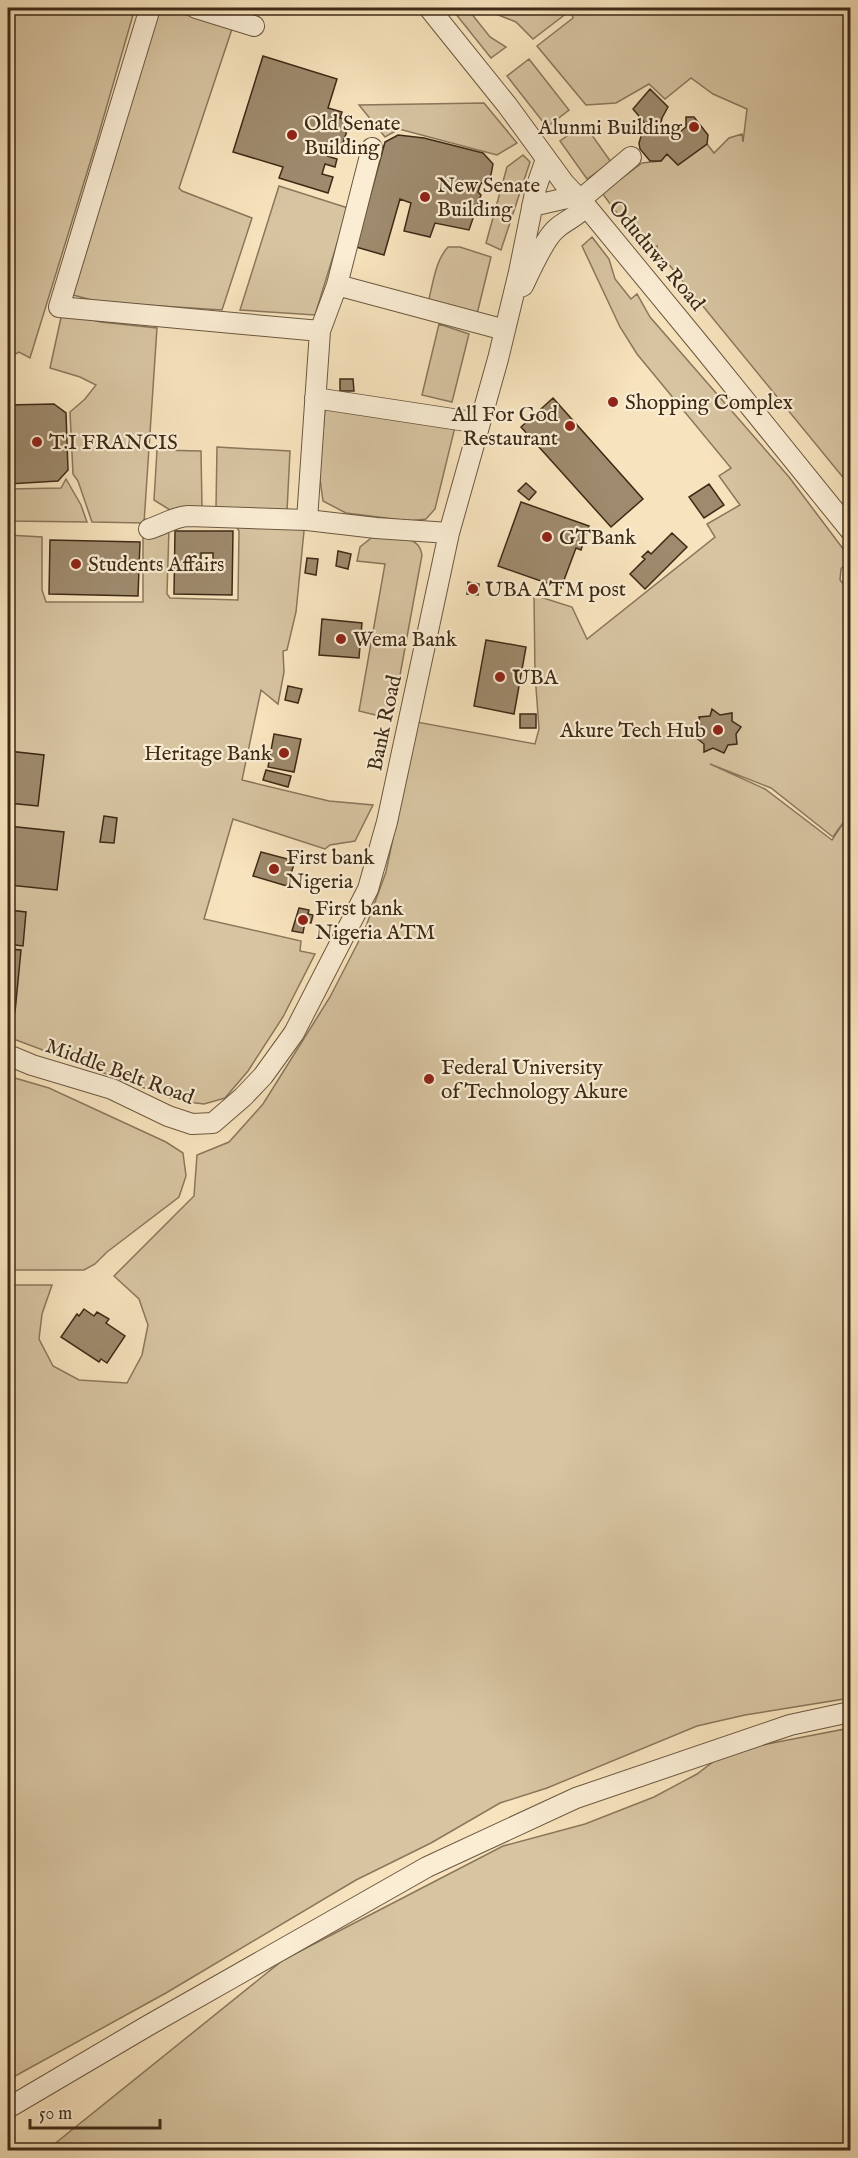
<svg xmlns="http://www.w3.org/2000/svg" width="858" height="2158" viewBox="0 0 858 2158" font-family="'IM FELL English',serif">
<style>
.green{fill:#d7c4a1;stroke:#8a775c;stroke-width:1.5}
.building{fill:#9e8a6d;stroke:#3d2a16;stroke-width:1.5;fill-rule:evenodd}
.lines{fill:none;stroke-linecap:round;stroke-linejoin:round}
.street-casing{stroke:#6c5840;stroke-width:22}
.street{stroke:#faedd4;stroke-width:20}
.poi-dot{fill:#8f2418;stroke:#faedd4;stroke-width:2}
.labels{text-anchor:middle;stroke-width:4.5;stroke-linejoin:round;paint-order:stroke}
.poi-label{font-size:21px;fill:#3d2a16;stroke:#faedd4;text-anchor:start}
.street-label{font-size:21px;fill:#3d2a16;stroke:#faedd4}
</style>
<rect width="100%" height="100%" fill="#f7e3bd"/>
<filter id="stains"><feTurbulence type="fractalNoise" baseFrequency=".00333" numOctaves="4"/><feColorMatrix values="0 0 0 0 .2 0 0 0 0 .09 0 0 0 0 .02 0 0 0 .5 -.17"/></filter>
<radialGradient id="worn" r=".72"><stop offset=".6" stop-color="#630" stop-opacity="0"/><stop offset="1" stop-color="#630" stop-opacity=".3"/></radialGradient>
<!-- green -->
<path class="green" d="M8,8H135L97,140L30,358L19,352L8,358Z
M451,8H467L490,37L506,47L491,58Z
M481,8H849L850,486L657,250V246L646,252L602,193L642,163L661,161L667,154L678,165L707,144L714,153L729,138L742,134L743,142L747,109L713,94L691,78L665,99L649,84L616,103L586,105L537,46L573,18L571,10L533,39L516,22Z
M159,9L187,15L232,29L179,188L182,191L252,218L222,310L99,302L73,295Z
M529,59L569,110L547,127L507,76Z
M484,103L517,143L497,155L399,129L385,137L359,105Z
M584,124L611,162L587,179L560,141Z
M523,155L530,162L501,250L486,243L507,167Z
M279,186L348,208L315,315L240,310Z
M592,237L609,259L615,279L631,299L637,294L650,317L789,477L850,558L841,569L840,580L850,591V787L846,796C855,814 842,822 833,837L771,788L710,764L765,789L832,840L850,813V1698L745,1715L697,1726L547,1788L500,1803L431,1843L356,1880L166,1993L8,2080V1285H52L42,1314L39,1339L53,1366L79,1380L127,1383L142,1355L148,1325L139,1299L114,1276L194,1196L197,1155L229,1142L263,1104L330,997L365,929L386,872L417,722L535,744L539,729L535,674L534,595L572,607L587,639L715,537L707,524L740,505L719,476L731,468L637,354L620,327L582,246Z
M448,247H460L491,257L477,314L428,303C433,284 435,261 448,247Z
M62,313L101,322L157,328L144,523L92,522L78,481L73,474L70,412L85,399L96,385L80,377L50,368Z
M439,324L469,334L452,402L422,395Z
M325,409L455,427L435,509L426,519L410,521L346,513L323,501L319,472Z
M217,447L290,451L287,511L216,507Z
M157,450L201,451L202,507L170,510L154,500Z
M66,479L81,505L87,522L8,521V489L61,488Z
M234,523L301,526L304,531L296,612L287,650L283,651L284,672L278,704L261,690L242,780L329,801L373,805L355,841L330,845L325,849L233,819L204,919L301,941L300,951L315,954L283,1017L248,1071L225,1098L204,1104L179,1101L8,1037V535L42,537V590L46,602H143V532L169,528L167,594L170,598L238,600L239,531Z
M375,535C392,537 419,533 422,555L392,719L359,711L385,564L357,561L360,547Z
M8,1076L49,1088L166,1142L183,1153L186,1176L179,1197L107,1252L95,1264L84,1270H8Z
M850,1728V2150H47L283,1960L503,1846L585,1824L654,1797L697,1774L726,1752Z"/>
<!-- building -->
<path class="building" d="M263,56L337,79L328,108L342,112L340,118L350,121L340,153L329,149L327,156L337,159L335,167L325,164L322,174L333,177L328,193L279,178L283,167L233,152Z
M650,89L668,107L662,118L660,127L668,133L677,134L686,127V117H694L708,135L707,144L678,165L667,154L661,161H650L640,149L639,143L642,133L648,127L633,109Z
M398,135L424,138L483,153L493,164L489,185L481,183L478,192L481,195L469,230L435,223L430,237L404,231L411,203L400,199L384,255L356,247L385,142Z
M340,379H353L354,391H340Z
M553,398L643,499L611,527L521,427Z
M54,404L66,413L68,470L58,481L8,484V405Z
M526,483L536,492L529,500L518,491Z
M709,484L724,505L704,518L689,497Z
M521,502L589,526L581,550L576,548L561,588L498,566Z
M175,531H233L232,595L174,594ZM201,553H213V562H201Z
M672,533L687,547L645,589L630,574L645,559L642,557L648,551L651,554Z
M50,540L140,542L138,596L49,594Z
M338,551L351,554L348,569L336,566Z
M307,558L318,559L316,575L305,573Z
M468,582L479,584L478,595L467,594Z
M322,619L362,623L359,658L319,655Z
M486,640L526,647L514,714L474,706Z
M288,686L302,689L298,703L285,700Z
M712,709L720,715L732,713V721L741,727L736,734L737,744L728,745L724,753L713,748L704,752V744L694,736L701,727L699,717L710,716Z
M520,714H536V728H520Z
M274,734L301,739L294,772L268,767Z
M8,751L44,755L38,806L8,803Z
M266,770L291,776L288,787L263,780Z
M104,816L117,818L114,843L100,842Z
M8,826L64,832L57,890L9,885L8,891Z
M261,852L295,861L287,886L253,876Z
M8,902H9V910L26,912L23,946L8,944Z
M299,908L309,910L308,914L313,915L311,923L305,922L303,933L292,931Z
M8,949L21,950L15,1012L8,1011Z
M84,1309L94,1316L97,1312L109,1319L106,1323L125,1336L107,1363L101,1359L99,1362L61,1337L77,1314L79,1316Z"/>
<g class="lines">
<defs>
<path id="street" d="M150,8L59,307L320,331
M196,8L254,26
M429,8L507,105L564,183L586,206L702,347L850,530
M580,200L631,157
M532,206L576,196
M337,285L505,330
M523,286C529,273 545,238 556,229C566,220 577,217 586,206
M315,398L479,423
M307,520L320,331L337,285L372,148
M149,529C163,525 173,517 188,516L307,520L376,528L449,533
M8,1055L32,1065L112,1089L168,1116L192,1124L213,1123L243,1097L263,1076L294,1033L368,889L387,822L449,533L498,359L519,272L536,188L546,159
M8,2108L149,2025L427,1867L576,1798L790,1725L850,1712"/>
</defs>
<!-- street casing -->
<use href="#street" class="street-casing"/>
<!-- street -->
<use href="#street" class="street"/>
</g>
<!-- markers -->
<g class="poi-dot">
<circle cx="694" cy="127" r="6"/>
<circle cx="292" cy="135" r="6"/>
<circle cx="425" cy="197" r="6"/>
<circle cx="613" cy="402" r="6"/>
<circle cx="570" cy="426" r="6"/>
<circle cx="37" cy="442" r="6"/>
<circle cx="547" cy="537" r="6"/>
<circle cx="76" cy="564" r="6"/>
<circle cx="473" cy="589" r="6"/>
<circle cx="341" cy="639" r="6"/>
<circle cx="500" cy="677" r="6"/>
<circle cx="718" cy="730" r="6"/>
<circle cx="284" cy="753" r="6"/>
<circle cx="274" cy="869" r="6"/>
<circle cx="303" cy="920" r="6"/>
<circle cx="429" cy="1079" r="6"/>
</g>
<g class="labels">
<!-- poi labels -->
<g class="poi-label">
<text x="304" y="130">Old Senate<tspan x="304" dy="24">Building</tspan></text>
<text x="682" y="134" text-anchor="end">Alunmi Building</text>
<text x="437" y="192">New Senate<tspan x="437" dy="24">Building</tspan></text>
<text x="625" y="409">Shopping Complex</text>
<text x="558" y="421" text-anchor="end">All For God<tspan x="558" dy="24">Restaurant</tspan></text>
<text x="49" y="449">T.I FRANCIS</text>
<text x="559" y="544">GTBank</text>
<text x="88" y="571">Students Affairs</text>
<text x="485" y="596">UBA ATM post</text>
<text x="353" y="646">Wema Bank</text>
<text x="512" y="684">UBA</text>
<text x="706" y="737" text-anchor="end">Akure Tech Hub</text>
<text x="272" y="760" text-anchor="end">Heritage Bank</text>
<text x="286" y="864">First bank<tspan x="286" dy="24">Nigeria</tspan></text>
<text x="315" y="915">First bank<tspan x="315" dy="24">Nigeria ATM</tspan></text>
<text x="441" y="1074">Federal University<tspan x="441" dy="24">of Technology Akure</tspan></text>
</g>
<!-- street labels -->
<g class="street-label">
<text transform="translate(657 255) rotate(50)" y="7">Oduduwa Road</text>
<text transform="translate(384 723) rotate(-78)" y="7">Bank Road</text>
<text transform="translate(120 1071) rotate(20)" y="7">Middle Belt Road</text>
</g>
</g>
<!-- margin -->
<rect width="858" height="2158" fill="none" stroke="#f7e3bd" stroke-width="30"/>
<rect x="9" y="9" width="840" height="2140" fill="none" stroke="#3d2a16" stroke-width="3"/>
<rect x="15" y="15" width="828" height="2128" fill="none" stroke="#3d2a16" stroke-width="1.5"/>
<!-- scale -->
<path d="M30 2119v9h130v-9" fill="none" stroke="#3d2a16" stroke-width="3"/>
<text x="39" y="2119" font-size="18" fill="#3d2a16" stroke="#faedd4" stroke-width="4.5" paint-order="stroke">50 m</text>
<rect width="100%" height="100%" filter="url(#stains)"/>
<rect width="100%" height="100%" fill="url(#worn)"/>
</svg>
